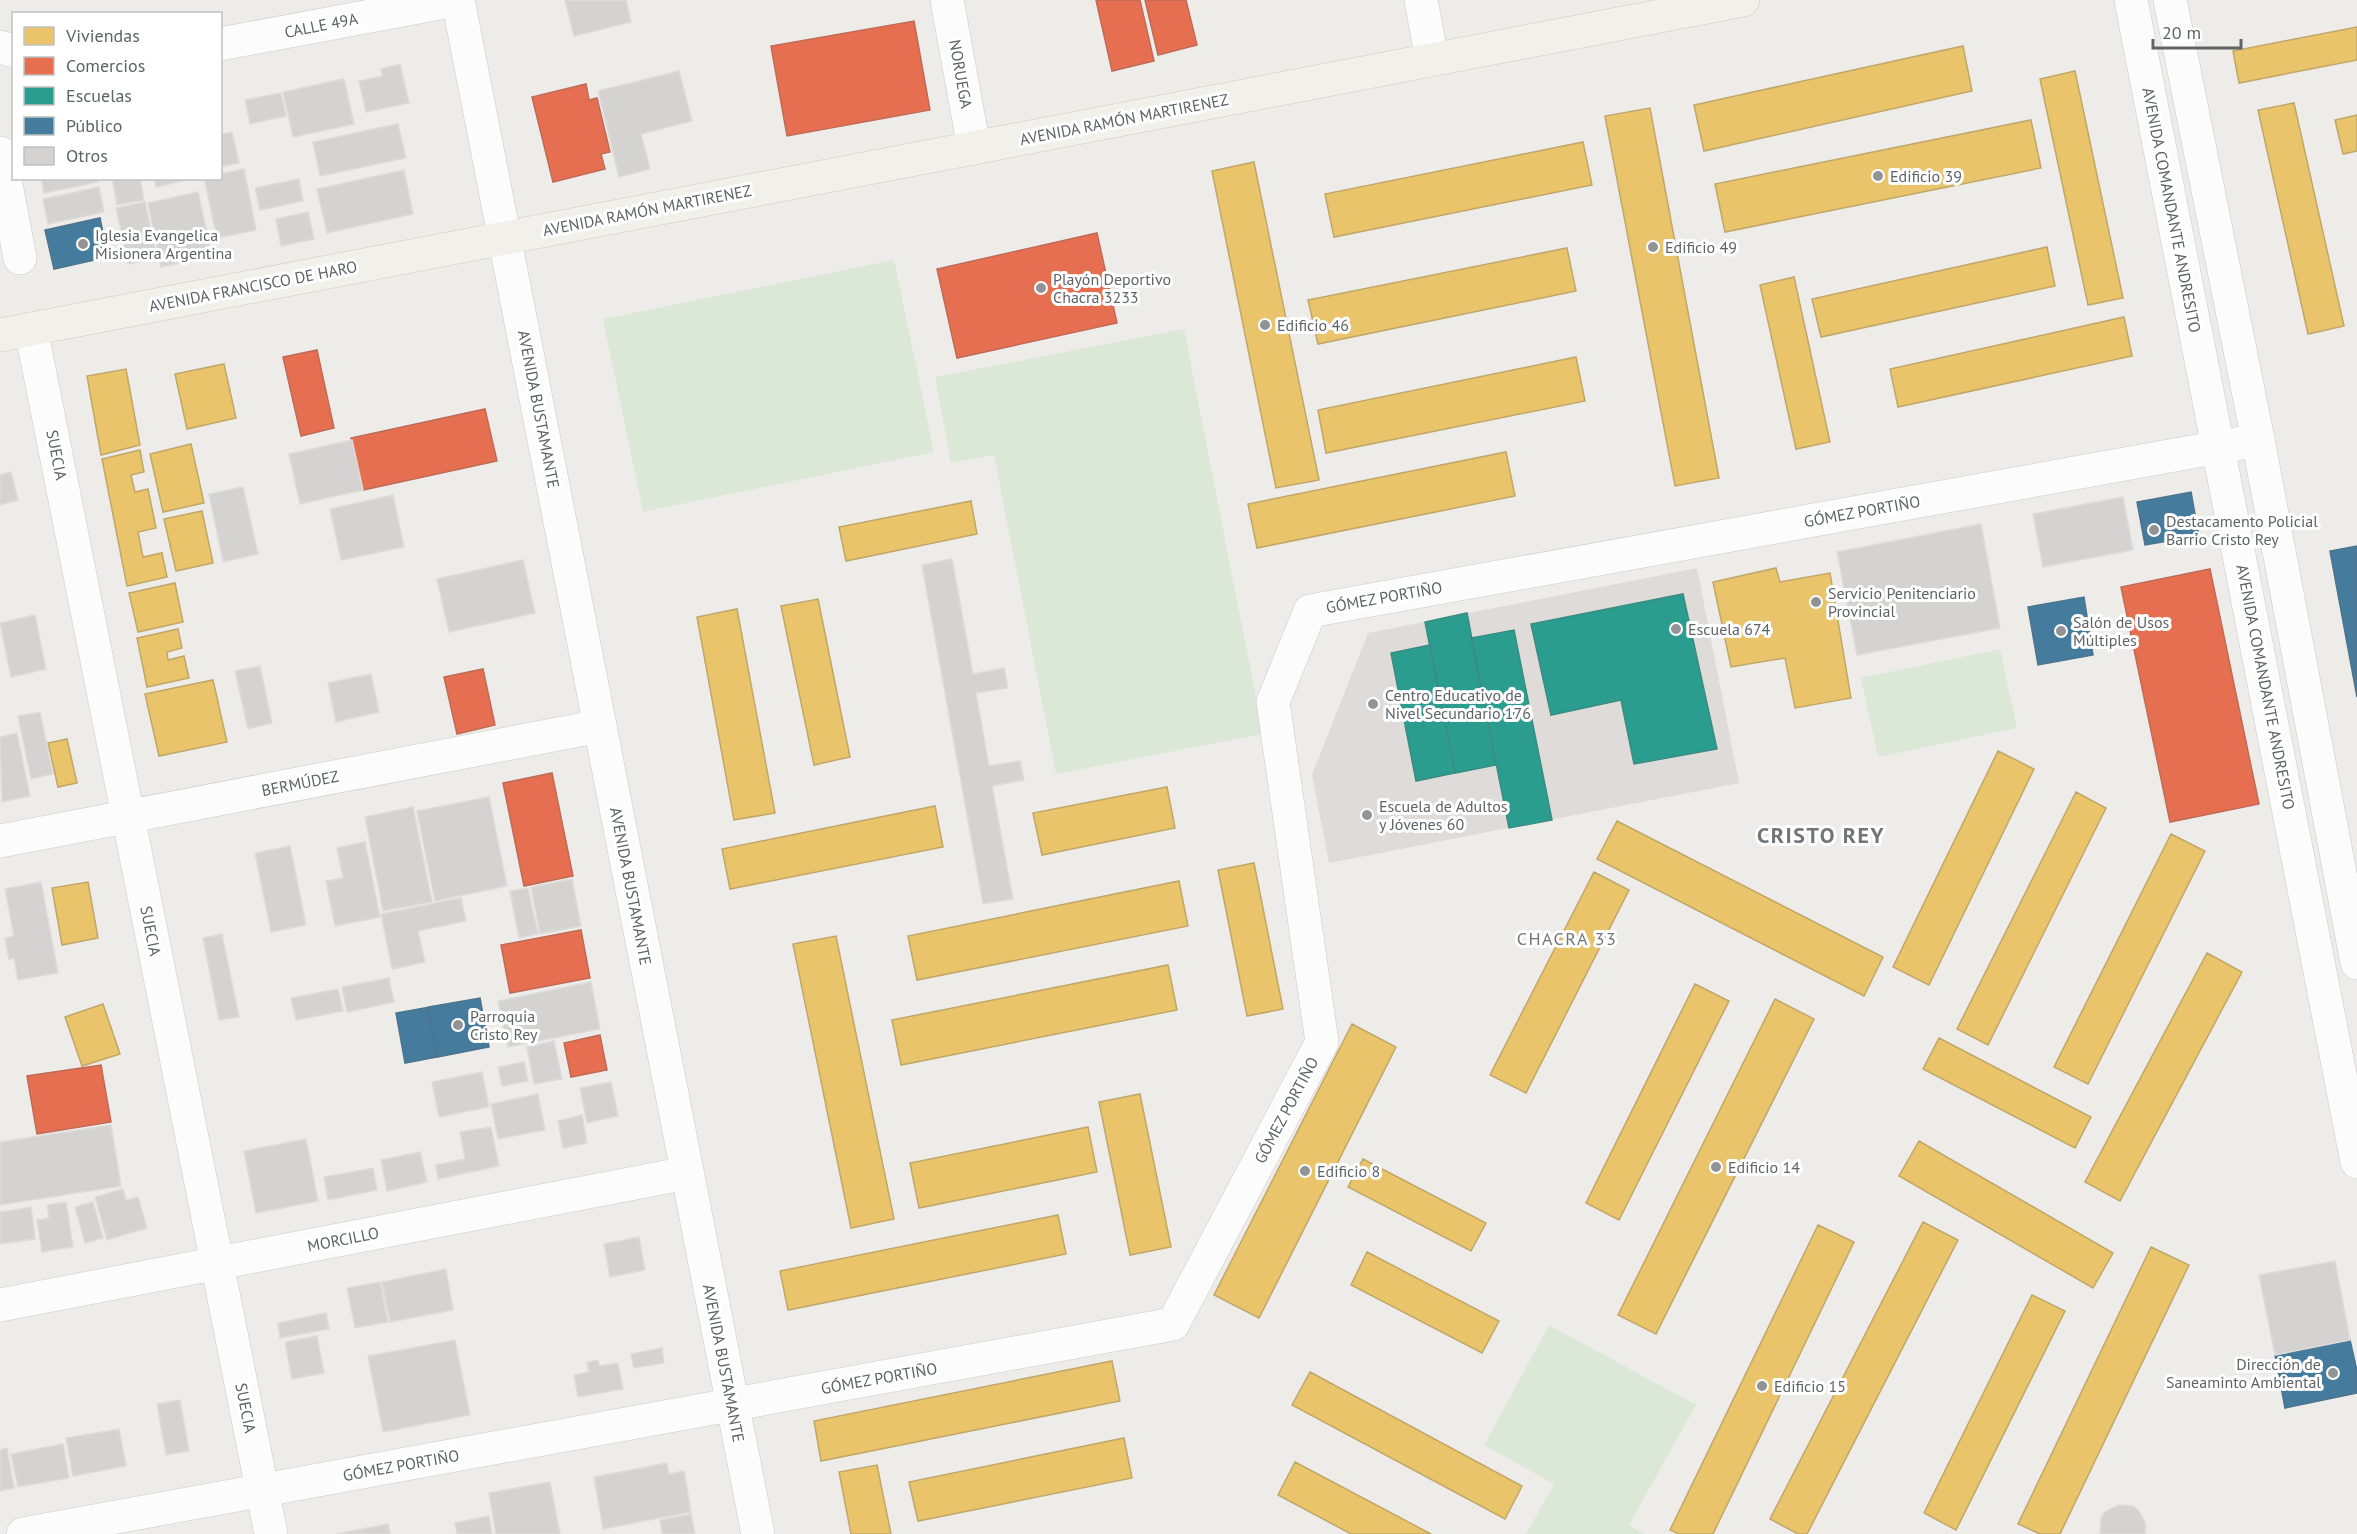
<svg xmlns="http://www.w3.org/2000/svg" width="2357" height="1534" viewBox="0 0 2357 1534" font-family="'PT Sans',sans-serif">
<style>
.education{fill:#dedbd8}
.green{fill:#dbe8d7}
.homes{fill:#e9c46a;stroke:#c0a769;stroke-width:1.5}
.shops{fill:#e76f51;stroke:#be6b57;stroke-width:1.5}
.schools{fill:#2a9d8f;stroke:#3a8c83;stroke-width:1.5}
.public{fill:#457b9d;stroke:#4d748c;stroke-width:1.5}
.building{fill:#d5d3d2;stroke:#dedcd8;stroke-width:1.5}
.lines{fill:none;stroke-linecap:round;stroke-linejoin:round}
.street-casing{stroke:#cbcac9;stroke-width:34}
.secondary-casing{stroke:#c8c9c8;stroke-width:34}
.primary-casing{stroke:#d2c9ba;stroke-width:34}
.street{stroke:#fcfcfc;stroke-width:33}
.secondary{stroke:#fcfcfc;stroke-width:33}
.primary{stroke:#f2f0ea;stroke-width:33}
.poi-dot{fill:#919394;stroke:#fff;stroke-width:2}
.labels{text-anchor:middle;stroke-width:6;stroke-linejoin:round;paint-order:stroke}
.street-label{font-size:16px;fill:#5f6366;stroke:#fff}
.poi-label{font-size:16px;fill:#5f6366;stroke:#fff;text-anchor:start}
.neighbourhood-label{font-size:18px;letter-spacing:1.5px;fill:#707578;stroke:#fff}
.district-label{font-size:22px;font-weight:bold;letter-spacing:1.5px;fill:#707578;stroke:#fff}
</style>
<rect width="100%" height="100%" fill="#eeece9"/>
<!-- education -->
<path class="education" d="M1697,568L1739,783L1329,863L1312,775L1368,633Z"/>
<!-- green -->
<path class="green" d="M894,260L934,452L643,512L603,319Z
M1184,329L1263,734L1056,774L994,455L951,463L935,377Z
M2000,649L2017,728L1878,757L1861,678Z
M1549,1325L1696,1405L1629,1525L1644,1534H1526L1554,1484L1484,1445Z"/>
<!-- homes -->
<path class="homes" d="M2357,27V60L2239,83L2233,51Z
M1963,46L1972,91L1704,151L1694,105Z
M2075,71L2123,298L2088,305L2040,79Z
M2294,103L2344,326L2308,334L2258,110Z
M1650,108L1719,478L1675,486L1605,116Z
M2357,115V151L2343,154L2335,120Z
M2031,120L2041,168L1725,232L1715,184Z
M1583,142L1592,185L1334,237L1325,194Z
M1254,162L1319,480L1276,488L1212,171Z
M2047,247L2055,286L1821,337L1812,299Z
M1567,248L1576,291L1318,344L1308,300Z
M1794,277L1830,442L1796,449L1760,285Z
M2124,317L2132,356L1898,407L1890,369Z
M1576,357L1585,401L1326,453L1318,410Z
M224,364L236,418L187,429L175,374Z
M126,369L140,445L101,455L87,376Z
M191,444L204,503L163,512L150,454Z
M140,450L144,472L131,475L135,492L148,489L156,528L138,532L143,557L162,553L167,577L127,586L102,459Z
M1506,452L1515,496L1257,548L1248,504Z
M971,501L977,534L846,561L839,527Z
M202,511L213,563L176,571L164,519Z
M1776,568L1780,582L1830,573L1851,698L1795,708L1785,658L1731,667L1713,582Z
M175,583L183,622L138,632L129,593Z
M818,599L850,757L814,765L781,606Z
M737,609L775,813L734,820L697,617Z
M178,629L182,648L167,652L168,660L184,656L189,678L147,687L137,638Z
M213,680L227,742L159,756L145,694Z
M67,739L77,783L58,787L48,743Z
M1998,751L2034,769L1929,985L1893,967Z
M1167,787L1175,828L1042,855L1033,813Z
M2076,792L2106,808L1988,1045L1957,1029Z
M935,806L943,847L730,889L722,849Z
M1617,821L1883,957L1864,996L1597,859Z
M2171,834L2205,851L2088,1084L2054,1067Z
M1254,863L1283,1009L1247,1016L1218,870Z
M1594,872L1629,890L1526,1093L1490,1075Z
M1179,881L1188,926L917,980L908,936Z
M88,882L98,938L62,945L52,888Z
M836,936L894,1219L851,1228L793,944Z
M2207,953L2242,972L2120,1201L2085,1182Z
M1168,965L1177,1010L901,1065L892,1020Z
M1695,984L1729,1001L1619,1220L1586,1203Z
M1775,999L1814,1019L1656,1334L1618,1315Z
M103,1004L120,1054L82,1066L65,1017Z
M1352,1024L1396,1047L1259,1318L1214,1295Z
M1939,1038L2091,1117L2075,1148L1923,1069Z
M1140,1094L1171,1247L1130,1255L1099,1102Z
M1088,1127L1097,1172L919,1208L910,1163Z
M1919,1141L2113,1253L2093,1288L1899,1176Z
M1363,1159L1486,1223L1471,1251L1348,1187Z
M1058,1215L1066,1254L788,1310L780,1271Z
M1923,1222L1958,1240L1807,1534H1798L1770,1519Z
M1818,1225L1854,1242L1713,1534H1679L1670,1530Z
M2151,1247L2189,1265L2060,1534H2040L2018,1524Z
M1367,1252L1499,1321L1482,1353L1351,1285Z
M2032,1295L2065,1311L1956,1530L1924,1513Z
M1112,1361L1120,1401L821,1461L814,1421Z
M1310,1372L1522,1486L1505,1519L1292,1405Z
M1124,1438L1132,1478L918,1521L909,1482Z
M1295,1462L1431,1534H1351L1278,1495Z
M877,1465L891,1534H851L839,1472Z"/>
<!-- shops -->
<path class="shops" d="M1096,0H1140L1154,61L1112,71Z
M1145,0H1186L1197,45L1158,55Z
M914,21L930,110L787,136L771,46Z
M586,84L589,100L597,98L610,152L601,154L605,169L553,182L532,97Z
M1097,233L1117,323L957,358L937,269Z
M317,350L334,428L301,436L283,357Z
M485,409L497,461L363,490L351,438Z
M2210,569L2259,804L2170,822L2121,587Z
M483,669L495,725L457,734L444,677Z
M552,773L573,876L524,886L503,783Z
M581,930L590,978L510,993L501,945Z
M600,1035L607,1070L571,1077L564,1043Z
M101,1065L111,1122L37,1134L27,1076Z"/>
<!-- schools -->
<path class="schools" d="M1683,594L1717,749L1634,764L1621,700L1551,715L1531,624Z
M1467,613L1496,765L1455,773L1425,622Z
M1514,630L1552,820L1509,828L1471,638Z
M1430,645L1455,773L1416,781L1391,653Z"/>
<!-- public -->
<path class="public" d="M100,218L108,257L54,269L45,230Z
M2191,492L2199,536L2145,545L2137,502Z
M2357,546V697L2330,551Z
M2084,597L2093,655L2038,665L2028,607Z
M480,998L489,1047L405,1063L396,1013Z
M480,998L489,1047L437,1057L428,1007Z
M2350,1340L2357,1371V1393L2285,1408L2275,1355Z"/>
<!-- building -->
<path class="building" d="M565,0H626L631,22L574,36Z
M400,64L409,103L366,112L359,81L382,76L381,69Z
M679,71L692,121L641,134L650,169L619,177L598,91Z
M344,79L354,124L293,137L283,92Z
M281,93L286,116L250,124L245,100Z
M398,124L406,158L320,176L313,142Z
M232,132L239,163L220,167V135Z
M244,169L256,230L217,238L204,178H220V174Z
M404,170L413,214L327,233L317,189Z
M41,178H98V182L44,193Z
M112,178H140L144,200L117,205Z
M154,178H195L156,187Z
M299,179L303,201L260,210L255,188Z
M99,187L104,212L48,224L43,199Z
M198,192L212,256L161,267L148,203Z
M145,202L157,258L128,264L116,208Z
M308,212L314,239L281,246L276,219Z
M352,440L363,490L300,504L289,454Z
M11,472L18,500L0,505V475Z
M243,487L258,554L223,562L209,494Z
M393,495L404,547L341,560L330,509Z
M2123,497L2133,550L2043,567L2033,514Z
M1981,524L2000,628L1857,655L1837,552Z
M952,559L973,674L1004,668L1008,688L976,693L989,766L1020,761L1024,780L992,786L1013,899L983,904L922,565Z
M523,560L535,613L449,632L437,579Z
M35,615L46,669L11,677L0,623Z
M260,666L272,723L248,729L235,671Z
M371,674L379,712L336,722L328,683Z
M40,712L53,774L31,779L18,716Z
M17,733L30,796L2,802L0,737Z
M489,797L507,886L435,901L417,811Z
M413,807L432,902L383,911L365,817Z
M365,842L380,917L335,926L326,881L343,878L337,848Z
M290,846L306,925L271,932L255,853Z
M572,879L581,926L540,934L531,887Z
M41,882L58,973L18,980L14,958L9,959L5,938L14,936L5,889Z
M528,888L538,934L519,938L510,891Z
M461,898L466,921L418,931L425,962L392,969L381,914Z
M222,934L239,1017L219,1020L203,938Z
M389,978L394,1002L347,1012L342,987Z
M591,982L600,1029L508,1047L498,1001Z
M338,989L343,1011L296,1020L291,998Z
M554,1041L562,1079L534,1084L527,1047Z
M524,1062L528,1081L502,1086L498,1067Z
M482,1072L489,1107L439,1117L432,1082Z
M611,1082L618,1116L587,1123L580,1088Z
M538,1094L545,1130L498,1139L491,1104Z
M582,1115L587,1143L563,1148L558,1121Z
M111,1125L121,1186L0,1205V1142Z
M491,1127L499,1166L438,1179L436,1165L465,1159L460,1132Z
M306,1139L318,1201L256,1213L244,1151Z
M420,1152L427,1182L387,1191L381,1160Z
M373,1168L377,1190L328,1200L324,1177Z
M123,1189L126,1200L138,1197L147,1228L107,1240L95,1197Z
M66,1202L73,1247L42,1252L37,1220L49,1218L47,1205Z
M93,1202L103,1238L85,1243L75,1207Z
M31,1207L35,1239L0,1244V1212Z
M639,1237L645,1270L610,1277L604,1244Z
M2335,1261L2350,1340L2275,1355L2259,1275Z
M446,1269L453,1310L390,1322L382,1282Z
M380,1282L388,1322L355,1328L347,1288Z
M326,1313L329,1329L280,1338L278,1323Z
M317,1336L324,1373L292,1379L285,1342Z
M455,1340L470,1415L383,1432L368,1356Z
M662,1348L664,1363L634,1368L631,1354Z
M598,1360L599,1366L618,1363L623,1389L578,1397L574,1375L589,1372L587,1362Z
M180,1400L189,1451L166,1455L157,1404Z
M119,1429L126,1466L73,1476L66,1438Z
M63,1444L69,1478L18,1487L11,1454Z
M7,1448L14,1488L0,1491V1450Z
M667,1463L669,1474L684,1471L691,1512L603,1529L594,1477Z
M550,1482L560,1534H496L489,1493Z
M2118,1505L2133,1506L2139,1511L2146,1525L2145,1534H2100L2101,1518L2105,1512Z
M691,1514L695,1534H662L660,1520Z
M489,1516L492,1534H457L455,1523Z
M388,1524L390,1534H336Z"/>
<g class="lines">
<defs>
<path id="street" d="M947,0L974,148
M1421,0L1432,60
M220,44L456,0
M0,47L14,51
M0,153L20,258
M31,329L271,1534
M0,841L600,726
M0,1305L687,1173
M23,1534L1173,1324L1322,1042L1273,702L1310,611L2258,440"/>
<path id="secondary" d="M458,0L758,1534
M2131,0L2357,1162
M2170,0L2258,440L2357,963"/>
<path id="primary" d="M0,335L1743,0"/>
</defs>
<!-- street casing -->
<use href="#street" class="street-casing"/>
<!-- secondary casing -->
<use href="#secondary" class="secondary-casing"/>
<!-- primary casing -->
<use href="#primary" class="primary-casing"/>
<!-- street -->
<use href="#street" class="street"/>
<!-- secondary -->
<use href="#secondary" class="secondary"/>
<!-- primary -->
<use href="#primary" class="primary"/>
</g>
<!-- markers -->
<g class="poi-dot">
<circle cx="1878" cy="176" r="6"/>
<circle cx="83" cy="244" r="6"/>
<circle cx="1653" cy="247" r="6"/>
<circle cx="1041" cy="288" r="6"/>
<circle cx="1265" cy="325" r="6"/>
<circle cx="2154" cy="530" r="6"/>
<circle cx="1816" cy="602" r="6"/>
<circle cx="1676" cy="629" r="6"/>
<circle cx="2061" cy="631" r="6"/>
<circle cx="1373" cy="704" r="6"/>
<circle cx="1367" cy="815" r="6"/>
<circle cx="458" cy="1025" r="6"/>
<circle cx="1716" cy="1167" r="6"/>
<circle cx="1305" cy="1171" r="6"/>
<circle cx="2333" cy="1373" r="6"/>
<circle cx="1762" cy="1386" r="6"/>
</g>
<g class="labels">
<!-- street labels -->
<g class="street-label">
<text transform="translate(321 25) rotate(-11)" y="6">CALLE 49A</text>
<text transform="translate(961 74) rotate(80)" y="6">NORUEGA</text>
<text transform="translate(1124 119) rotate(-11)" y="6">AVENIDA RAMÓN MARTIRENEZ</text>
<text transform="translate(647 210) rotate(-11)" y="6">AVENIDA RAMÓN MARTIRENEZ</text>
<text transform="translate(2172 210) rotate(79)" y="6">AVENIDA COMANDANTE ANDRESITO</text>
<text transform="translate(253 286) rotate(-11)" y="6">AVENIDA FRANCISCO DE HARO</text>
<text transform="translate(539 409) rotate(79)" y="6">AVENIDA BUSTAMANTE</text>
<text transform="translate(57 455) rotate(79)" y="6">SUECIA</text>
<text transform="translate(1862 511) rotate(-10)" y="6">GÓMEZ PORTIÑO</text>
<text transform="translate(1384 597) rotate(-10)" y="6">GÓMEZ PORTIÑO</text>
<text transform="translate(2266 687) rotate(79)" y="6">AVENIDA COMANDANTE ANDRESITO</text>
<text transform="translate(300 783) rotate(-11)" y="6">BERMÚDEZ</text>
<text transform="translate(631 886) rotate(79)" y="6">AVENIDA BUSTAMANTE</text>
<text transform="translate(151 931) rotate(79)" y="6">SUECIA</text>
<text transform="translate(1286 1110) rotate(-62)" y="6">GÓMEZ PORTIÑO</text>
<text transform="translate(343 1239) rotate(-11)" y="6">MORCILLO</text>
<text transform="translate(724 1363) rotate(79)" y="6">AVENIDA BUSTAMANTE</text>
<text transform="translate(879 1378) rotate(-10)" y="6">GÓMEZ PORTIÑO</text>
<text transform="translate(246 1408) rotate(79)" y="6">SUECIA</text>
<text transform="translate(401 1465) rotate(-10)" y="6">GÓMEZ PORTIÑO</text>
</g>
<!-- poi labels -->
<g class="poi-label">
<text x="1890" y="182">Edificio 39</text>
<text x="95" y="241">Iglesia Evangelica<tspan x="95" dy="18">Misionera Argentina</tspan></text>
<text x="1665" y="253">Edificio 49</text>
<text x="1053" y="285">Playón Deportivo<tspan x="1053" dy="18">Chacra 3233</tspan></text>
<text x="1277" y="331">Edificio 46</text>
<text x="2166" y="527">Destacamento Policial<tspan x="2166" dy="18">Barrio Cristo Rey</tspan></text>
<text x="1828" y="599">Servicio Penitenciario<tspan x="1828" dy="18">Provincial</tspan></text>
<text x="2073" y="628">Salón de Usos<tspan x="2073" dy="18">Múltiples</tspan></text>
<text x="1688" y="635">Escuela 674</text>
<text x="1385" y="701">Centro Educativo de<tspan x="1385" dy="18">Nivel Secundario 176</tspan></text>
<text x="1379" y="812">Escuela de Adultos<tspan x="1379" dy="18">y Jóvenes 60</tspan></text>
<text x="470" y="1022">Parroquia<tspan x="470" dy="18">Cristo Rey</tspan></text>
<text x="1728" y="1173">Edificio 14</text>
<text x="1317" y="1177">Edificio 8</text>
<text x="2321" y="1370" text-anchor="end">Dirección de<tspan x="2321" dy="18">Saneaminto Ambiental</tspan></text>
<text x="1774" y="1392">Edificio 15</text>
</g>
<!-- neighbourhood labels -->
<g class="neighbourhood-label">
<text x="1567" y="945">CHACRA 33</text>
</g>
<!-- district labels -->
<g class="district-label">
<text x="1821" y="843">CRISTO REY</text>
</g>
</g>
<!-- legend -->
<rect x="12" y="12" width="210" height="168" fill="#ffffff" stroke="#bfc1c2" stroke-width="1.5"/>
<rect x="24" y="27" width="30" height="18" fill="#e9c46a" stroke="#bfc1c2" stroke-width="1.5"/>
<text x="66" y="42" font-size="18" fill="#5f6366">Viviendas</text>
<rect x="24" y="57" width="30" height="18" fill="#e76f51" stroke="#bfc1c2" stroke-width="1.5"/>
<text x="66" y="72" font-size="18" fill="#5f6366">Comercios</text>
<rect x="24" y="87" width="30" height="18" fill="#2a9d8f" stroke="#bfc1c2" stroke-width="1.5"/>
<text x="66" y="102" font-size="18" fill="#5f6366">Escuelas</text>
<rect x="24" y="117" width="30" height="18" fill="#457b9d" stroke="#bfc1c2" stroke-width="1.5"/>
<text x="66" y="132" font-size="18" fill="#5f6366">Público</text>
<rect x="24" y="147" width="30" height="18" fill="#d5d3d2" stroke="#bfc1c2" stroke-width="1.5"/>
<text x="66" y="162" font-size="18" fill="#5f6366">Otros</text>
<!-- scale -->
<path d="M2153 39v9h88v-9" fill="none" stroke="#5f6366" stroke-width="3"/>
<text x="2162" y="39" font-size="18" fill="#5f6366" stroke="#ffffff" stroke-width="4.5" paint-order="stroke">20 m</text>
</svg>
